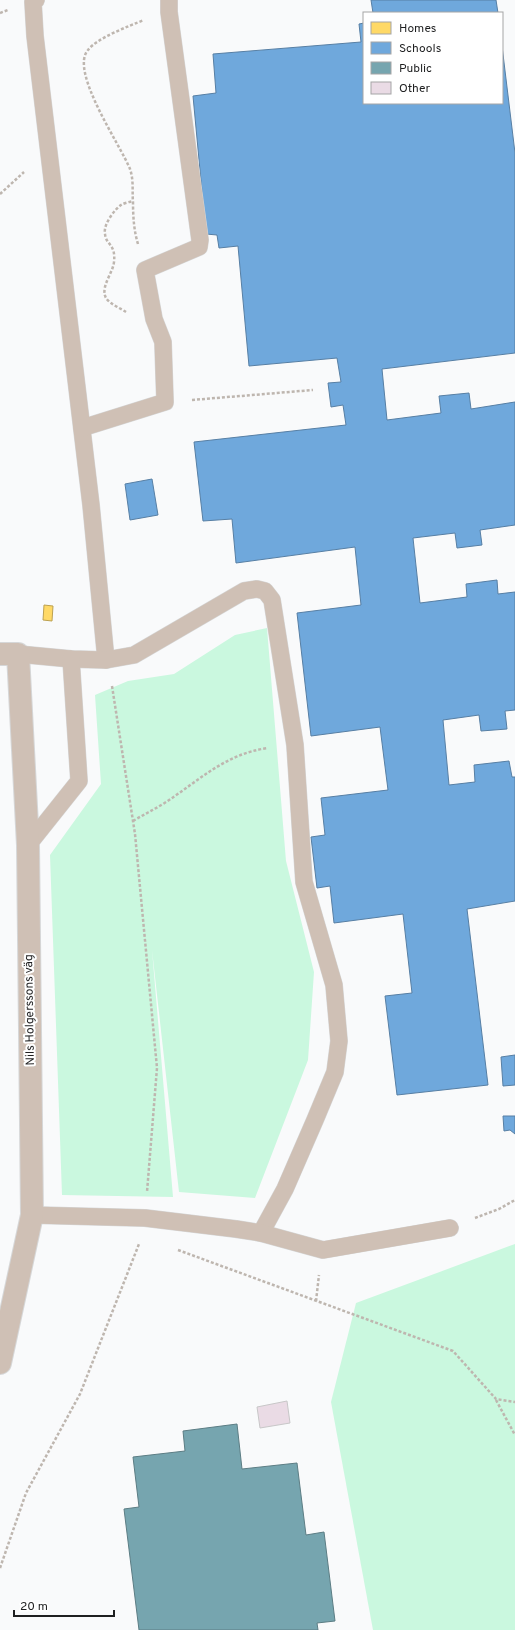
<svg xmlns="http://www.w3.org/2000/svg" width="515" height="1630" viewBox="0 0 515 1630" font-family="Overpass,sans-serif">
	<style>
		.green { fill: #caf8df }
		.homes { fill: #ffd966; stroke: #bca151 }
		.schools { fill: #6fa8dc; stroke: #577fa4 }
		.public { fill: #76a5af; stroke: #5c7d84 }
		.building { fill: #eadbe5; stroke: #c8c7c8 }
		.lines { fill: none; stroke-linecap: round; stroke-linejoin: round }
		.lane-casing { stroke: #d6d7d8; stroke-width: 18 }
		.street-casing { stroke: #d6d7d8; stroke-width: 24 }
		.path { stroke: #beb6af; stroke-width: 2.5; stroke-dasharray: 3 2; stroke-linecap: butt }
		.lane { stroke: #cfc0b5; stroke-width: 17 }
		.street { stroke: #cfc0b5; stroke-width: 22 }
		.labels { text-anchor: middle; dominant-baseline: central; stroke-width: 4; stroke-linejoin: round; paint-order: stroke }
		.street-label { font-size: 12px; fill: #1e1f20; stroke: #fff }
	</style>
	<rect width="100%" height="100%" fill="#f9fafb"/>
	<!-- green -->
	<g class="green">
		<polygon points="267,628 286,861 314,972 308,1060 255,1198 179,1192 152,950 173,1197 62,1195 50,855 101,784 95,695 128,681 174,674 235,635"/>
		<polygon points="515,1244 515,1630 373,1630 331,1402 356,1303"/>
	</g>
	<!-- homes -->
	<polygon class="homes" points="44,605 53,606 52,621 43,620"/>
	<!-- schools -->
	<g class="schools">
		<polygon points="371,0 496,0 498,13 373,13"/>
		<polygon points="364,23 364,103 502,103 502,46 515,153 515,353 382,369 387,420 441,413 439,396 469,393 471,409 515,402 515,525 480,530 482,545 457,548 455,533 413,538 420,603 467,597 466,584 497,580 498,594 515,592 515,710 505,711 507,729 481,731 479,715 443,720 449,785 475,782 474,765 509,761 512,777 515,777 515,901 467,909 488,1085 397,1095 385,996 412,993 403,914 334,923 330,886 317,888 311,837 325,835 321,798 388,790 380,727 311,736 297,613 361,605 355,547 236,563 232,519 203,521 194,442 346,425 343,405 331,407 328,383 341,382 337,358 249,366 238,246 219,248 217,235 206,234 193,96 216,93 213,54 361,42 359,24"/>
		<polygon points="152,479 158,515 130,520 125,484"/>
		<polygon points="515,1055 515,1085 503,1086 501,1057"/>
		<polygon points="503,1116 515,1116 515,1134 510,1130 504,1131"/>
	</g>
	<!-- public -->
	<polygon class="public" points="237,1424 242,1469 297,1463 306,1535 324,1532 335,1621 317,1623 318,1630 139,1630 124,1509 139,1507 133,1457 185,1451 183,1431"/>
	<!-- building -->
	<polygon class="building" points="287,1401 290,1423 260,1428 257,1407"/>
	<g class="lines">
		<defs>
			<g id="lane">
				<polyline points="36,0 33,2 35,36 91,505 106,660"/>
				<polyline points="82,428 165,402 163,342 154,319 145,270 199,247 200,240 169,12 169,0"/>
				<polyline points="18,654 71,659 106,660 134,655 244,591 257,589 265,591 272,600 295,745 304,882 334,985 339,1041 335,1072 315,1120 285,1189 261,1233"/>
				<polyline points="28,845 79,781 71,659"/>
				<polyline points="32,1215 145,1218 236,1229 261,1233 323,1250 450,1228"/>
			</g>
			<polyline id="street" points="0,654 18,654 28,845 32,1215 0,1363"/>
		</defs>
		<!-- lane casing -->
		<use href="#lane" class="lane-casing"/>
		<!-- street casing -->
		<use href="#street" class="street-casing"/>
		<!-- path -->
		<g class="path">
			<polyline points="0,13 8,10"/>
			<polyline points="0,194 24,172"/>
			<path d="M138 244C134 231 133 217 133 202 132 191 134 181 130 169 121 146 69 71 88 50 97 38 129 26 144 20"/>
			<path d="M126 312C120 308 110 304 106 298 100 287 113 273 114 262 116 244 106 245 105 234 103 225 114 210 121 205 124 203 129 202 133 201"/>
			<polyline points="192,400 313,390"/>
			<polyline points="112,686 135,834 157,1068 147,1192"/>
			<path d="M133 821C143 815 153 810 163 804 199 781 224 754 268 748"/>
			<polyline points="475,1218 499,1209 515,1200"/>
			<polyline points="178,1250 453,1351 496,1399 515,1402"/>
			<polyline points="316,1301 319,1275"/>
			<polyline points="496,1400 515,1435"/>
			<polyline points="0,1568 26,1493 80,1394 139,1244"/>
		</g>
		<!-- lane -->
		<use href="#lane" class="lane"/>
		<!-- street -->
		<use href="#street" class="street"/>
	</g>
	<g class="labels">
		<!-- street labels -->
		<g class="street-label">
			<text transform="translate(30 1010) rotate(-91)">Nils Holgerssons väg</text>
		</g>
	</g>
	<!-- legend -->
	<rect x="363" y="12" width="140" height="92" fill="#ffffff" stroke="#a5a5a6"/>
	<rect x="371" y="22" width="20" height="12" fill="#ffd966" stroke="#a5a5a6"/>
	<text x="399" y="32" font-size="12" fill="#1e1f20">Homes</text>
	<rect x="371" y="42" width="20" height="12" fill="#6fa8dc" stroke="#a5a5a6"/>
	<text x="399" y="52" font-size="12" fill="#1e1f20">Schools</text>
	<rect x="371" y="62" width="20" height="12" fill="#76a5af" stroke="#a5a5a6"/>
	<text x="399" y="72" font-size="12" fill="#1e1f20">Public</text>
	<rect x="371" y="82" width="20" height="12" fill="#eadbe5" stroke="#a5a5a6"/>
	<text x="399" y="92" font-size="12" fill="#1e1f20">Other</text>
	<!-- scale -->
	<path d="M14 1610v6h100v-6" fill="none" stroke="#1e1f20" stroke-width="2"/>
	<text x="20" y="1610" font-size="12" fill="#1e1f20" stroke="#ffffff" stroke-width="3" paint-order="stroke">20 m</text>
</svg>
